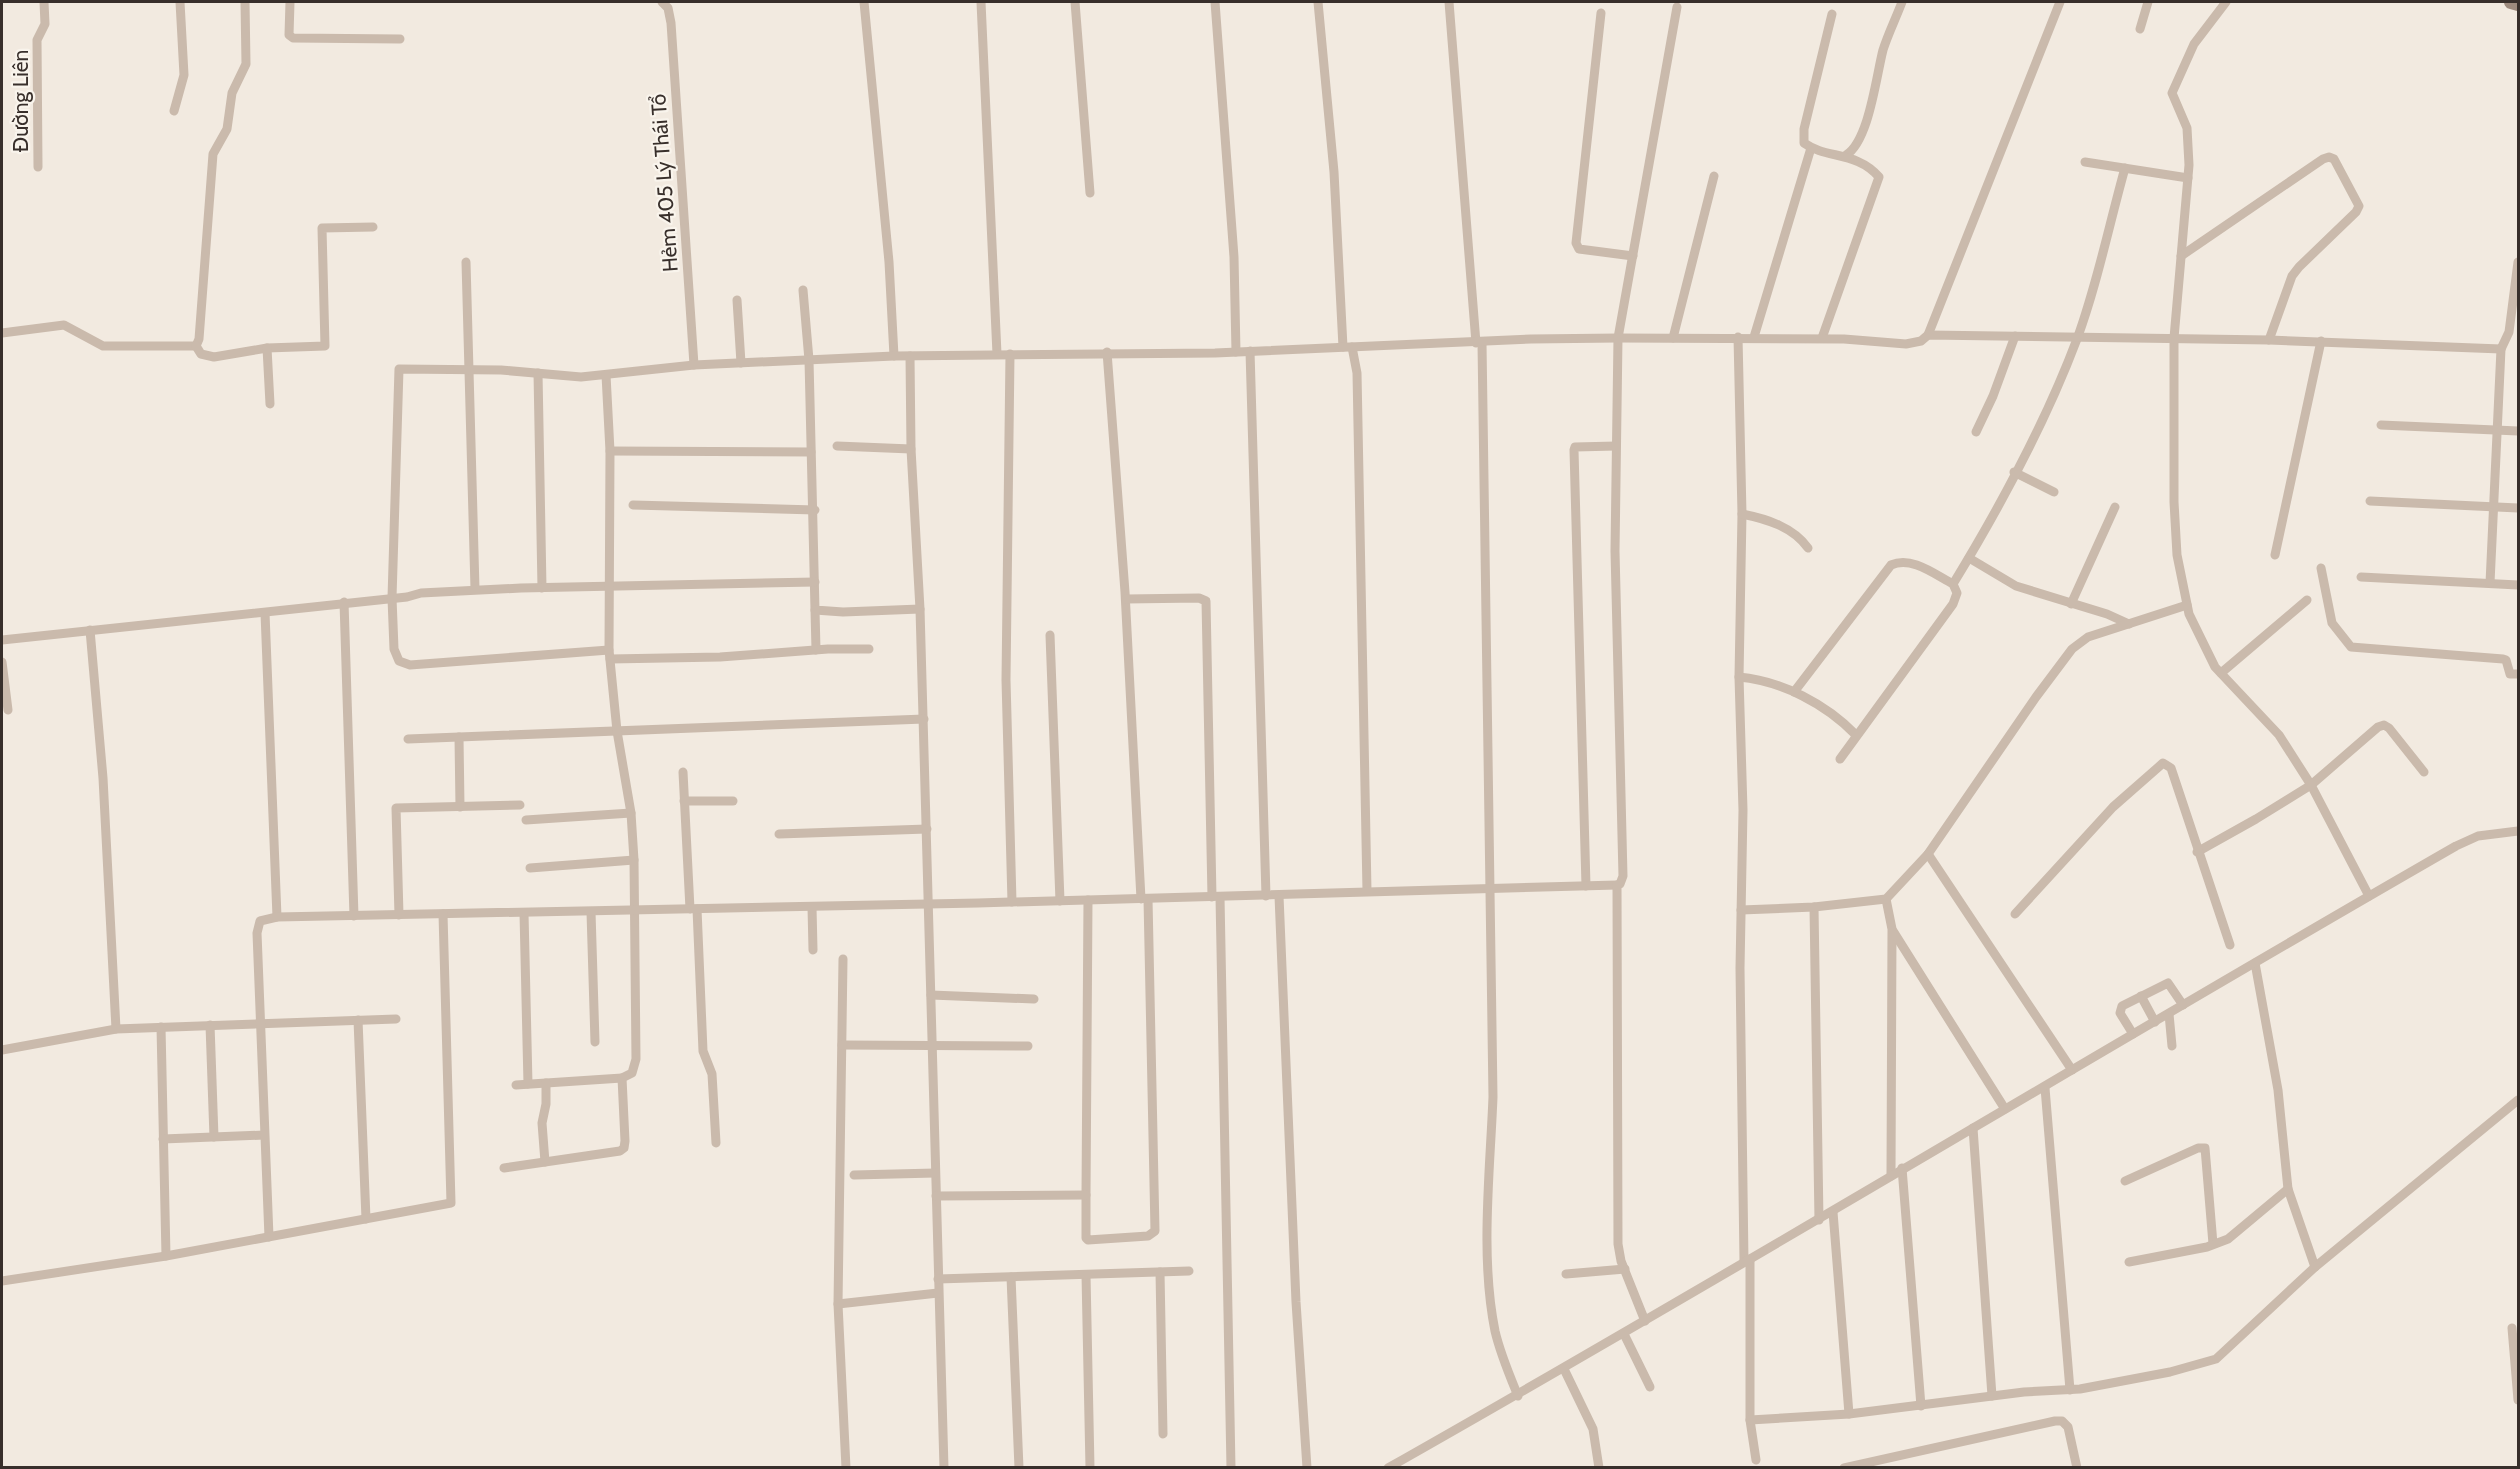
<svg xmlns="http://www.w3.org/2000/svg" width="2520" height="1469" viewBox="0 0 2520 1469" font-family="Cabin,sans-serif">
	<style>
		.lines { fill: none; stroke-linecap: round; stroke-linejoin: round }
		.minor { stroke: #cabaac; stroke-width: 9 }
		.secondary { stroke: #9d8a7d; stroke-width: 14 }
		.labels { text-anchor: middle; dominant-baseline: central; stroke-width: 4.5; stroke-linejoin: round; paint-order: stroke }
		.street-label { font-size: 21px; fill: #382f2b; stroke: #f9f4ec }
	</style>
	<rect width="100%" height="100%" fill="#f2eae0"/>
	<g class="lines">
		<!-- minor -->
		<g class="minor">
			<polyline points="290,2 289,35 293,38 400,39"/>
			<polyline points="662,2 668,8 671,23 694,365"/>
			<polyline points="864,2 889,262 894,356"/>
			<polyline points="981,2 997,354"/>
			<polyline points="1075,2 1090,193"/>
			<polyline points="1215,2 1234,257 1236,352"/>
			<polyline points="1318,2 1334,172 1343,347"/>
			<polyline points="1449,2 1476,343"/>
			<polyline points="2226,2 2194,44 2172,93 2187,128 2189,165 2174,338 2174,502 2177,555 2189,614 2215,667 2279,735 2311,785 2369,896"/>
			<polyline points="1601,13 1576,243 1579,249 1633,256"/>
			<polyline points="2140,29 2148,2"/>
			<polyline points="174,111 184,75 180,2"/>
			<path d="M1846 155C1869 141 1876 77 1883 50 1888 34 1896 18 1902 2"/>
			<polyline points="2085,162 2188,178"/>
			<polyline points="38,167 37,40 45,24 44,2"/>
			<polyline points="2181,256 2323,159 2329,157 2334,159 2359,206 2356,212 2299,267 2292,276 2269,340"/>
			<polyline points="466,262 475,589"/>
			<polyline points="803,290 809,360 815,610 843,612 920,609"/>
			<polyline points="737,300 741,363"/>
			<polyline points="2,333 64,325 103,346 196,346"/>
			<polyline points="1928,335 2060,2"/>
			<polyline points="1738,337 1742,514 1739,677 1743,810 1740,968 1744,1262"/>
			<polyline points="1754,337 1811,148"/>
			<polyline points="1673,338 1714,176"/>
			<path d="M1822 338 1879 177C1857 151 1826 159 1804 143V129L1832 14"/>
			<path d="M1482 343 1493 1097C1490 1172 1480 1257 1495 1331 1500 1353 1509 1374 1518 1396"/>
			<polyline points="196,346 199,339 213,154 227,129 232,93 246,64 245,2"/>
			<polyline points="196,346 201,354 214,357 267,348 325,346 322,228 373,227"/>
			<polyline points="1352,347 1357,373 1367,891"/>
			<polyline points="267,348 270,404"/>
			<polyline points="1250,351 1266,896"/>
			<polyline points="1107,352 1125,592 1141,899"/>
			<polyline points="1010,354 1006,680 1012,902"/>
			<polyline points="910,356 911,449 920,609 944,1468"/>
			<polyline points="538,373 542,588"/>
			<polyline points="2381,425 2518,431"/>
			<polyline points="1976,432 1993,396 2015,336"/>
			<polyline points="837,446 911,449"/>
			<polyline points="610,451 811,452"/>
			<polyline points="2014,472 2054,492"/>
			<polyline points="2370,501 2518,508"/>
			<polyline points="633,505 815,510"/>
			<path d="M1742 514C1767 519 1793 527 1808 548"/>
			<polyline points="2275,555 2321,341"/>
			<polyline points="1969,558 2016,586 2107,614 2129,624"/>
			<polyline points="2321,568 2332,623 2351,647 2503,659 2506,660 2510,674 2518,674"/>
			<polyline points="2361,577 2518,585"/>
			<polyline points="2490,583 2501,349"/>
			<path d="M1953 584C2000 507 2045 424 2077 339 2097 285 2109 225 2125 168"/>
			<polyline points="1126,599 1199,598 1206,601 1212,897"/>
			<polyline points="344,602 354,916"/>
			<polyline points="2071,604 2115,507"/>
			<polyline points="815,610 816,650"/>
			<polyline points="265,613 277,917"/>
			<polyline points="90,630 103,778 116,1029"/>
			<polyline points="1050,635 1060,901"/>
			<polyline points="2,640 407,597 421,593 521,588 815,582"/>
			<polyline points="609,650 410,665 399,661 394,649 392,598 399,369 501,370 581,377 694,365 894,356 1215,353 1531,339 1618,338 1844,339 1906,344 1921,341 1928,335 2269,340 2501,349 2509,332 2518,262"/>
			<polyline points="610,659 720,657 828,649 869,649"/>
			<polyline points="2,662 8,710"/>
			<polyline points="2221,673 2307,600"/>
			<path d="M1739 677C1782 681 1826 704 1856 735"/>
			<path d="M1794 692 1891 565C1912 556 1934 574 1953 584L1957 593 1953 604 1840 759"/>
			<polyline points="459,737 460,807"/>
			<polyline points="408,739 924,719"/>
			<polyline points="683,772 690,909"/>
			<polyline points="684,801 733,801"/>
			<polyline points="526,820 631,813"/>
			<polyline points="779,834 927,829"/>
			<polyline points="2197,852 2256,819 2311,785 2378,727 2384,725 2389,728 2424,772"/>
			<polyline points="1928,854 2072,1070"/>
			<polyline points="530,868 634,860"/>
			<polyline points="1586,886 1574,450 1575,447 1616,446"/>
			<polyline points="1279,896 1296,1302 1307,1468"/>
			<polyline points="1220,897 1231,1468"/>
			<polyline points="1886,899 1892,929 1891,1176"/>
			<polyline points="1088,900 1086,1195 1086,1238 1088,1240 1148,1236 1155,1231 1148,899"/>
			<polyline points="812,907 813,950"/>
			<polyline points="1814,907 1819,1220"/>
			<polyline points="697,909 703,1051 712,1074 716,1143"/>
			<polyline points="1741,910 1814,907 1886,899 1928,854 2036,697 2072,649 2088,637 2187,605"/>
			<polyline points="591,912 595,1042"/>
			<polyline points="524,913 528,1084"/>
			<polyline points="2015,914 2113,807 2163,763 2171,768 2230,945"/>
			<polyline points="399,915 396,808 520,805"/>
			<polyline points="1893,931 2005,1109"/>
			<polyline points="843,959 838,1304 846,1468"/>
			<polyline points="2255,963 2278,1090 2288,1189 2315,1267"/>
			<polyline points="931,995 1034,999"/>
			<polyline points="2141,996 2155,1022"/>
			<polyline points="2169,1014 2172,1046"/>
			<polyline points="358,1020 366,1219"/>
			<polyline points="210,1025 214,1137"/>
			<polyline points="161,1027 166,1256"/>
			<polyline points="2133,1034 2120,1013 2122,1006 2168,983 2183,1005"/>
			<polyline points="842,1045 1028,1046"/>
			<polyline points="2,1050 116,1029 396,1019"/>
			<polyline points="516,1085 622,1078"/>
			<polyline points="2045,1088 2070,1390"/>
			<polyline points="1973,1128 1992,1396"/>
			<polyline points="163,1139 264,1135"/>
			<polyline points="545,1162 542,1123 546,1104 546,1083"/>
			<polyline points="504,1168 620,1151 624,1148 625,1141 622,1078 632,1073 636,1059 634,860 631,813 617,731 609,650 610,451 606,375"/>
			<polyline points="1902,1168 1921,1406"/>
			<polyline points="854,1175 935,1173"/>
			<polyline points="2125,1181 2198,1148 2205,1148 2213,1244"/>
			<polyline points="936,1196 1086,1195"/>
			<polyline points="1833,1212 1849,1414"/>
			<polyline points="269,1237 257,933 260,921 277,917 978,903 1617,885"/>
			<polyline points="1750,1259 1750,1420 1756,1460"/>
			<polyline points="2129,1262 2207,1247 2228,1239 2288,1189"/>
			<polyline points="1160,1272 1163,1434"/>
			<polyline points="1566,1274 1625,1269"/>
			<polyline points="1086,1275 1090,1468"/>
			<polyline points="1011,1277 1019,1468"/>
			<polyline points="938,1279 1189,1271"/>
			<polyline points="2,1281 166,1256 451,1203 443,914"/>
			<polyline points="838,1304 938,1293"/>
			<polyline points="1645,1321 1621,1261 1618,1244 1617,885 1620,884 1623,876 1615,551 1618,338 1677,7"/>
			<polyline points="2512,1328 2518,1400"/>
			<polyline points="1624,1334 1650,1387"/>
			<polyline points="1564,1369 1593,1429 1599,1468"/>
			<polyline points="1750,1420 1849,1414 2024,1392 2080,1389 2170,1372 2216,1359 2315,1267 2518,1100"/>
			<path d="M1388 1468C1747 1265 2099 1051 2456 846L2478 836 2518 831"/>
			<polyline points="1844,1468 2055,1421 2062,1421 2068,1427 2077,1468"/>
		</g>
		<!-- secondary -->
		<polyline class="secondary" points="2511,2 2518,4"/>
	</g>
	<g class="labels">
		<!-- street labels -->
		<g class="street-label">
			<text transform="translate(20 101) rotate(-90)">Đường Liên</text>
			<text transform="translate(664 183) rotate(-94)">Hẻm 405 Lý Thái Tổ</text>
		</g>
	</g>
	<!-- border -->
	<rect width="2520" height="1469" fill="none" stroke="#382f2b" stroke-width="6"/>
</svg>
